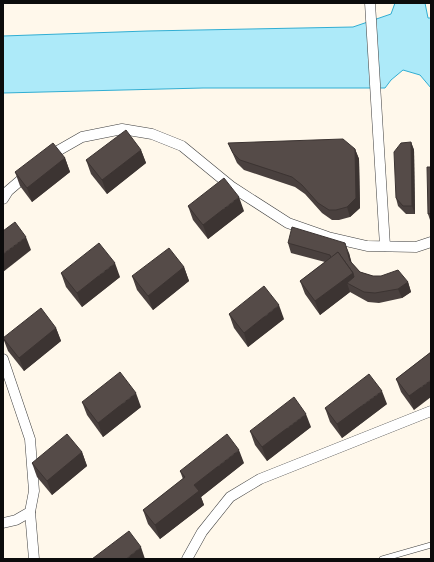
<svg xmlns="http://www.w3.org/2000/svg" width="434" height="562" viewBox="0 0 434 562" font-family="Merriweather,serif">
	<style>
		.water { fill: #adeaf9; stroke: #31aed3 }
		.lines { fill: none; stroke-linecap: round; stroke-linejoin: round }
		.lane-casing { stroke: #3f3f3f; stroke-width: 6 }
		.street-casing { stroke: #3f3f3f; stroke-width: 11 }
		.lane { stroke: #fff; stroke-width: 5 }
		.street { stroke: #fff; stroke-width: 10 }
		.wall { fill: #49403e }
		.shaded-wall { fill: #3c3432 }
		.building { fill: #554b48; stroke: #3c3432 }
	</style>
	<rect width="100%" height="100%" fill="#fff8eb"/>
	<!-- water -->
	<polygon class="water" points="395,3 425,3 428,18 431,18 431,88 420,75 403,70 391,80 385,88 203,88 3,93 3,36 147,31 353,27 391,14"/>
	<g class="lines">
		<defs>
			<polyline id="lane" points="382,559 431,545"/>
			<g id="street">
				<polyline points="370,3 385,246"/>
				<polyline points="47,157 82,137 122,129 152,134 182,146 232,187 288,223 328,237 367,246 416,247 431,242"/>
				<polyline points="3,199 8,191 29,173"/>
				<polyline points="3,359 30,439 34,491 30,512 16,520 3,523"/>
				<polyline points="30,512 34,559"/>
				<polyline points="187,559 202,532 230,497 260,479 431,411"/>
			</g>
		</defs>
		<!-- lane casing -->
		<use href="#lane" class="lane-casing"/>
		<!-- street casing -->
		<use href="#street" class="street-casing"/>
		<!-- lane -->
		<use href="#lane" class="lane"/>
		<!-- street -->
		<use href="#street" class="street"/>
	</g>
	<!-- wall -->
	<g class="wall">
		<polygon points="411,142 414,150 415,214 406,214 398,206 396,198"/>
		<polygon points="228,143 355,149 359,159 360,208 350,217 339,220 332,220 322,213 305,194 295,187 244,170 237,163 232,152"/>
		<polygon points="141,150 146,163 107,194 91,174 86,160"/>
		<polygon points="65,158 70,172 32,202 20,186 15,172"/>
		<polygon points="431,167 431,223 428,214"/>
		<polygon points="188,206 244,211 208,239 193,220"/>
		<polygon points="288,243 349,253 351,262 360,272 373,276 408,282 411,292 402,298 379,303 368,302 350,292 320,315 305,294 300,281 325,262 291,253"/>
		<polygon points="184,267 189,281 153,310 137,290 132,276"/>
		<polygon points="61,273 120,277 82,307 66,287"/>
		<polygon points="229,314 284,319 248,347 234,328"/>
		<polygon points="56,328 61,341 24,371 8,351 3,338"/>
		<polygon points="431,352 414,410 401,392 396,379"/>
		<polygon points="82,402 141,407 103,437 87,415"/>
		<polygon points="387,404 342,438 330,422 325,408"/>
		<polygon points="311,427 267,461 255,445 250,431"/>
		<polygon points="82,452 87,466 52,495 37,477 32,463"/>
		<polygon points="244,463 201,497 204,505 160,539 148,524 143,510 183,479 180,471"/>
	</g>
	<!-- shaded-wall -->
	<g class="shaded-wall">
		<polygon points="411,142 414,150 415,214 412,206"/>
		<polygon points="355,149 359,159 360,208 350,217 347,207"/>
		<polygon points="141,150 146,163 107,194 102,180"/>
		<polygon points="65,158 70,172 32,202 27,188"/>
		<polygon points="239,197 244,211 208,239 203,225"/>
		<polygon points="26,237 31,250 3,272 3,254"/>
		<polygon points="345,243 349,253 354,271 350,261"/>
		<polygon points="115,263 120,277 82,307 77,293"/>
		<polygon points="184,267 189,281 153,310 148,296"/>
		<polygon points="353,273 358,287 347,283 350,292 320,315 315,301"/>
		<polygon points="408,282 411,292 402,298 398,289"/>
		<polygon points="279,305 284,319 248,347 244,333"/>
		<polygon points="56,328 61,341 24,371 19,358"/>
		<polygon points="431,380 431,397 414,410 409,396"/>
		<polygon points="382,391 387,404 342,438 337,424"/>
		<polygon points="136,393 141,407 103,437 98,423"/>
		<polygon points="306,414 311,427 267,461 262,447"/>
		<polygon points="239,450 244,463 201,497 204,505 160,539 155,525 194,485"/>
		<polygon points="82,452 87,466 52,495 47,481"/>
		<polygon points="141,547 145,559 126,559"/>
	</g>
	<!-- building -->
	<g class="building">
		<polygon points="126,130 141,150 102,180 86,160"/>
		<polygon points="343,139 355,149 356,198 347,207 336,210 329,210 318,203 302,185 292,177 240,160 233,153 228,143"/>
		<polygon points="411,142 412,206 403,206 396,198 394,152 401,143"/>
		<polygon points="53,143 65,158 27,188 15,172"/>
		<polygon points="427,167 431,167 431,213 428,214"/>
		<polygon points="224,178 239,197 203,225 188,206"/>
		<polygon points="15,222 26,237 3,254 3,231"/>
		<polygon points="292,227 345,243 350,261 360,272 373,276 381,276 398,270 408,282 398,289 375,293 364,292 347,283 354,277 353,273 338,252 331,258 330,255 288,243"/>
		<polygon points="99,243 115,263 77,293 61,273"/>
		<polygon points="169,248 184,267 148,296 132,276"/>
		<polygon points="338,252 353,273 315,301 300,281"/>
		<polygon points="264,286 279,305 244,333 229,314"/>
		<polygon points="41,308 56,328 19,358 3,338"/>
		<polygon points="431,352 431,380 409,396 396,379"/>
		<polygon points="120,372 136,393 98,423 82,402"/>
		<polygon points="369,374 382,391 337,424 325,408"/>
		<polygon points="294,397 306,414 262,447 250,431"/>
		<polygon points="67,434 82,452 47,481 32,463"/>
		<polygon points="227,434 239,450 194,485 199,491 155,525 143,510 185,477 180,471"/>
		<polygon points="129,531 141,547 126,559 92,559"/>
	</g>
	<!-- border -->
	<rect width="434" height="562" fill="none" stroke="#0c0c0c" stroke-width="8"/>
</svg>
